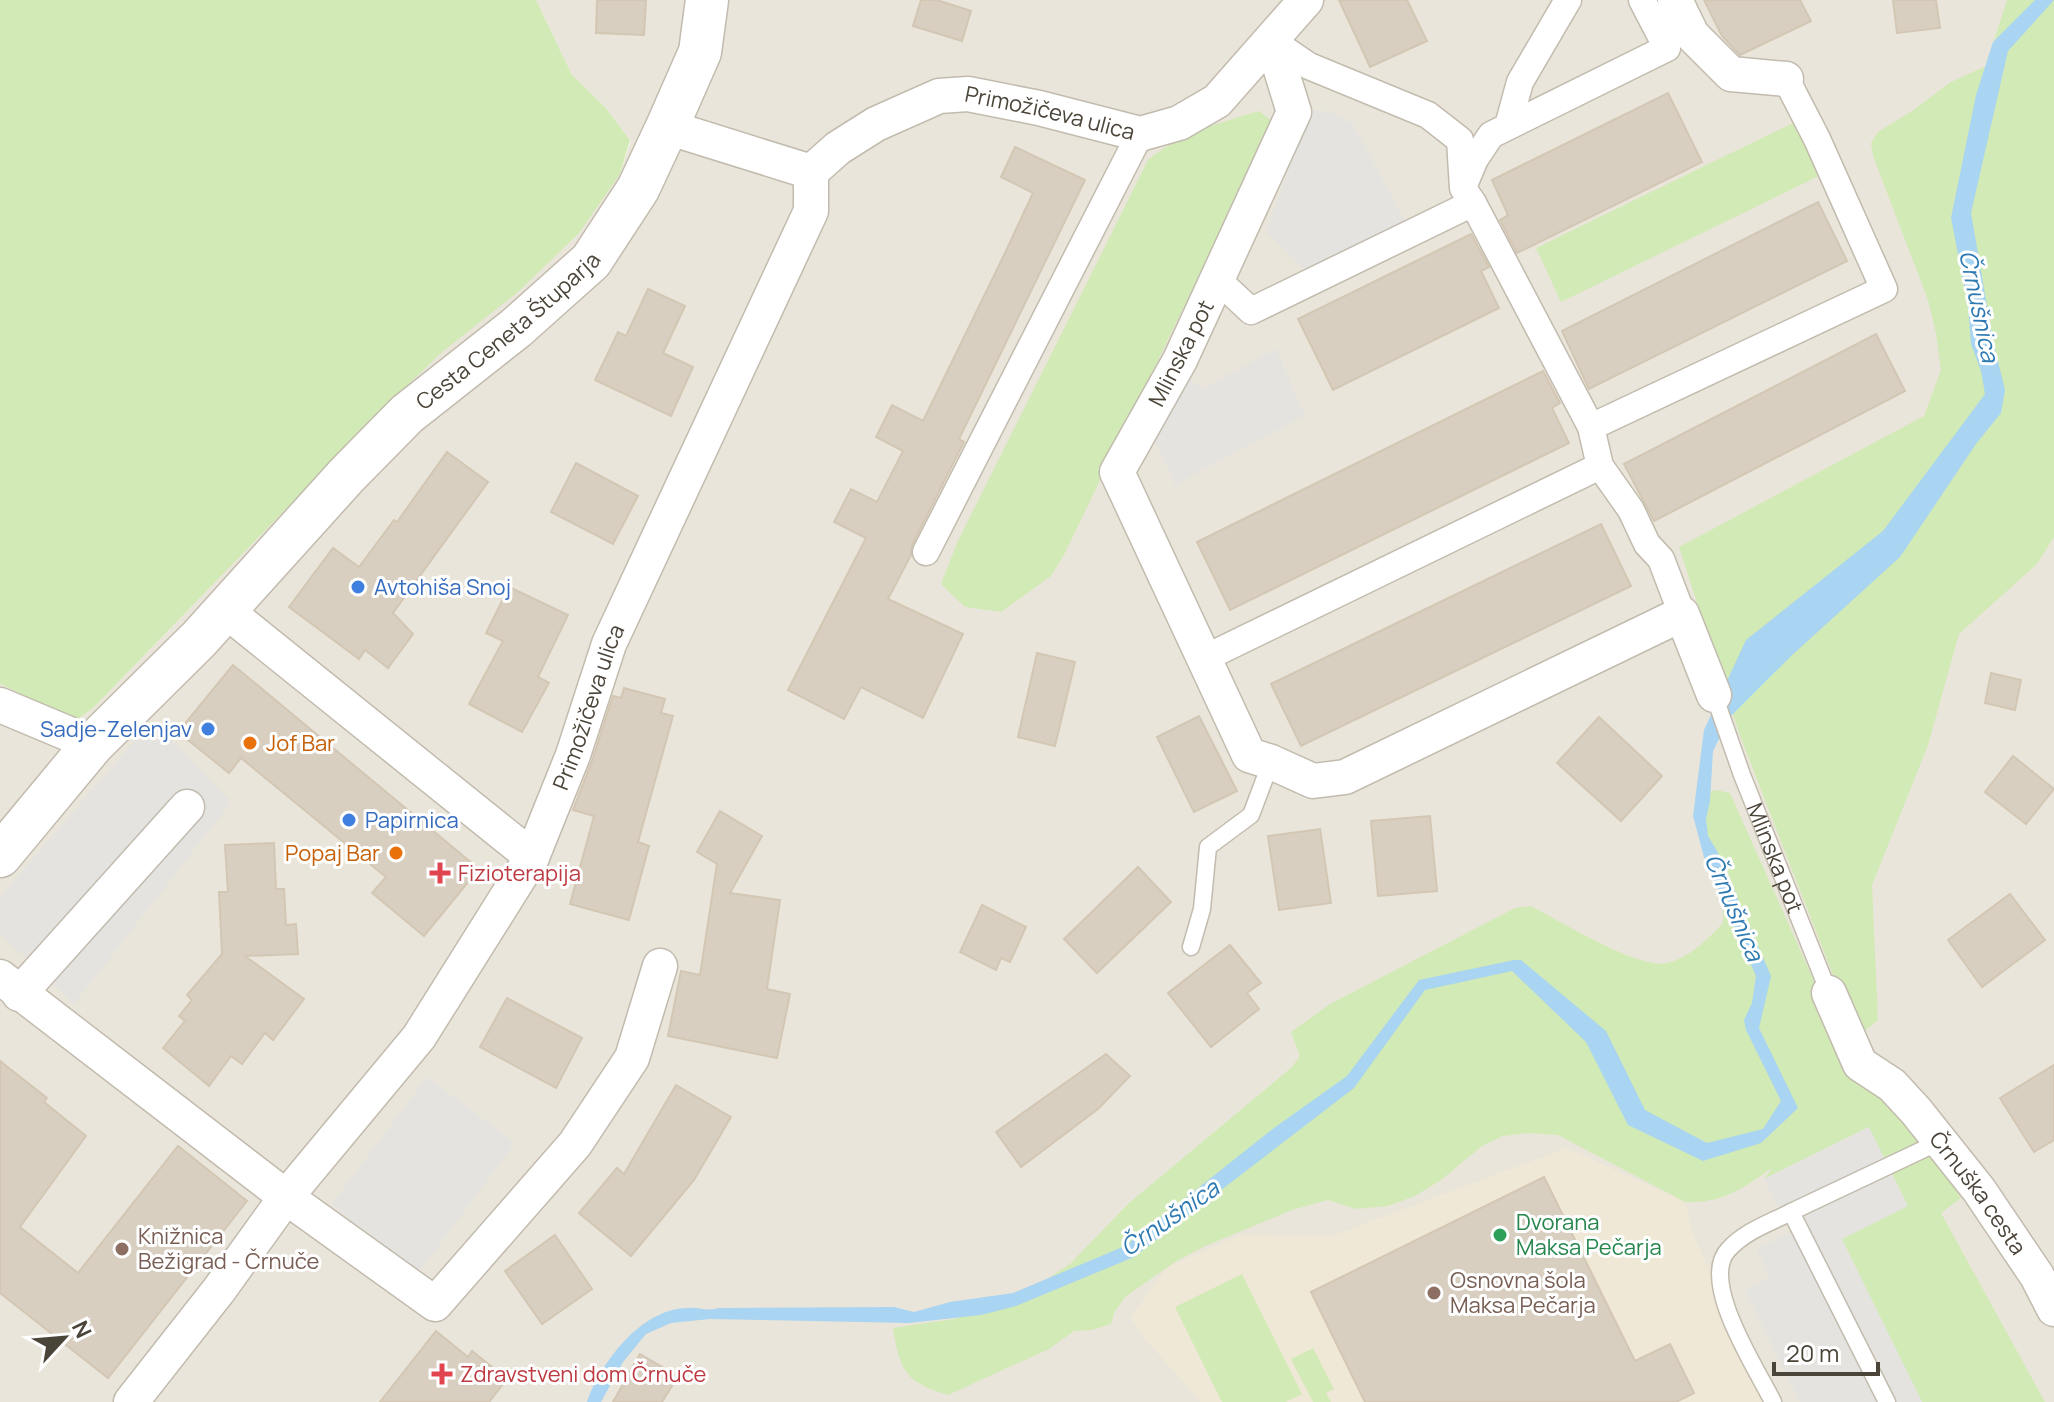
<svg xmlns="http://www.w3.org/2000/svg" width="2054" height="1402" viewBox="0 0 2054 1402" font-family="Manrope,sans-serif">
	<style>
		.residential { fill: #eae5da }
		.education { fill: #efe8d6 }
		.green { fill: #d2eab5 }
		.parking { fill: #e5e3e0 }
		.water { fill: #a9d4f2 }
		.building { fill: #d8cfc1; stroke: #d3c7b4; stroke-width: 2 }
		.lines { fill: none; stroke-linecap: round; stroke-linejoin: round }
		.service-casing { stroke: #c2bbae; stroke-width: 19 }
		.pedestrian-casing { stroke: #c2bbae; stroke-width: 29 }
		.minor-casing { stroke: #c2bbae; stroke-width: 37 }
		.tertiary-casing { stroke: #c2bbae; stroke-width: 45 }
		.service { stroke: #fff; stroke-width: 16 }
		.pedestrian { stroke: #fff; stroke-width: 26 }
		.minor { stroke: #fff; stroke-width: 34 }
		.tertiary { stroke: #fff; stroke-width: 42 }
		.shop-dot { fill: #3f7fe0; stroke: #fff; stroke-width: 3 }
		.food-dot { fill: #e8710a; stroke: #fff; stroke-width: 3 }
		.health-dot { fill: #e0444e; stroke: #fff; stroke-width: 3 }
		.leisure-dot { fill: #2e9e5b; stroke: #fff; stroke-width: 3 }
		.education-dot { fill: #8d6e63; stroke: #fff; stroke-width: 3 }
		.labels { text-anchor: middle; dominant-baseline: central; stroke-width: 6; stroke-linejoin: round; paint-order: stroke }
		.street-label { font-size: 22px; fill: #4b4439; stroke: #fff }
		.shop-label { font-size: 22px; fill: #366cbe; stroke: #fff; text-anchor: start }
		.food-label { font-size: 22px; fill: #c56008; stroke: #fff; text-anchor: start }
		.health-label { font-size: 22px; fill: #be3a42; stroke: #fff; text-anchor: start }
		.leisure-label { font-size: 22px; fill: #27864d; stroke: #fff; text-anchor: start }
		.education-label { font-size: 22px; fill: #785e54; stroke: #fff; text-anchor: start }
		.water-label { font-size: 24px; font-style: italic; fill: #2e7ab2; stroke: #fff }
	</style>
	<rect width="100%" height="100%" fill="#f6f3ec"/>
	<!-- residential -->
	<polygon class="residential" points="536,0 2054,0 2054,1402 0,1402 0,684 78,720 93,708 383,409 620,174 631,141 605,107 572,75"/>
	<!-- education -->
	<polygon class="education" points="1567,1148 1685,1202 1692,1232 1769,1402 1201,1402 1147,1341 1131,1318 1167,1267 1241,1235 1332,1236"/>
	<!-- green -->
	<g class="green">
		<polygon points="0,0 536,0 572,75 605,107 630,140 620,174 579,233 518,292 442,352 383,409 93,708 77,720 0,684"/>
		<polygon points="2007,0 2054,0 2054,537 2037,564 1959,634 1928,745 1872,885 1878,1020 1857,1037 1739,733 1679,547 1924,416 1941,370 1936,333 1928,300 1873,156 1871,143 1878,132 1912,111 1951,82 1986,66"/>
		<path d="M1259 111 1273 122 1064 555 1051 576 1001 612 965 607 941 584 957 543 1148 160C1179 134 1221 122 1259 111Z"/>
		<polygon points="1797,121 1823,174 1561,302 1536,248"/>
		<path d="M1716 790 1730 793 1851 1064 1908 1120 1961 1198 1941 1213 2045 1402H1922L1841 1239 1869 1127 1764 1179 1773 1167C1744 1188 1722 1204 1685 1202L1558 1135 1528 1133 1503 1136 1482 1146 1441 1180 1415 1196 1388 1206 1356 1209 1328 1200 1292 1210 1203 1247 1175 1262 1125 1297 1114 1313 1111 1324 1092 1330 1074 1331 1049 1349 948 1395C905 1382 900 1371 893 1328L954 1319 1015 1301 1071 1263 1129 1203 1292 1067 1300 1056 1291 1032 1330 1004 1515 908 1531 906C1560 921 1639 970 1668 963 1690 957 1708 939 1723 923 1724 902 1720 881 1716 861 1711 839 1695 817 1701 795Z"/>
		<polygon points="1242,1274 1302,1394 1286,1402 1222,1402 1175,1307"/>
		<polygon points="1313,1348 1334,1389 1326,1393 1331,1402 1313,1402 1291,1359"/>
	</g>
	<!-- parking -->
	<g class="parking">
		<polygon points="1310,109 1330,112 1353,124 1407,225 1311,275 1266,231"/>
		<polygon points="1276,349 1305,415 1175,485 1154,439 1187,376 1202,389"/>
		<polygon points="152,721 231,802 74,1004 0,933 0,897"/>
		<polygon points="427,1077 515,1143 419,1272 331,1205"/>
		<polygon points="1869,1127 1908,1206 1842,1239 1922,1402 1800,1402 1745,1290 1770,1277 1757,1249 1791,1232 1764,1179"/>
	</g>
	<!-- water -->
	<path class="water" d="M2035 0H2054L2008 51 1971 213 1993 341 2005 390 2001 413 1976 444 1900 557 1790 657 1730 717 1713 751 1710 801 1706 819 1708 836 1717 851 1771 976 1759 1028 1798 1108 1761 1143 1703 1161 1628 1125 1586 1042 1512 971 1425 990 1354 1088 1134 1257 1016 1306 981 1315 909 1323 710 1319 671 1323 646 1334 623 1362 601 1402H587C601 1362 641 1309 687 1308 699 1307 707 1312 718 1308L894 1307 914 1312 950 1302 1013 1293 1125 1246 1274 1128 1347 1076 1419 980 1514 960H1521L1606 1031 1645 1110 1707 1143 1763 1129 1781 1101 1746 1030 1744 1020 1752 1003 1756 976 1704 857 1693 816 1704 730 1746 640 1883 531 1985 394 1981 371 1971 344 1968 306 1951 218 1976 95 1993 42Z"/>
	<!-- building -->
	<g class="building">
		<polygon points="597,0 646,0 644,35 596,33"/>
		<polygon points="921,0 937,0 971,11 962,41 913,26"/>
		<polygon points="1339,0 1407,0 1427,41 1370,67"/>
		<polygon points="1704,0 1800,0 1811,21 1740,55 1722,36"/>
		<polygon points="1893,0 1936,0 1940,28 1897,33"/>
		<polygon points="1668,93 1702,162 1517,253 1500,220 1508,215 1492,180"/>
		<polygon points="1015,147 1085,180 959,439 964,442 912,545 911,555 888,599 963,634 923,718 861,687 844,719 788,690 866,538 834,522 851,489 877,502 903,451 876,437 892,405 923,421 1005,253 1033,193 1001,177"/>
		<polygon points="1818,202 1847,261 1589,389 1562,331"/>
		<polygon points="1471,234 1489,267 1481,271 1499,308 1333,390 1298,319"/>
		<polygon points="648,289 685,306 663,353 693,367 671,416 595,380 618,332 626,336"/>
		<polygon points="1876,334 1905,391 1654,521 1624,464"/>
		<polygon points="1543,371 1560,403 1552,408 1569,443 1230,610 1197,542"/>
		<polygon points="447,452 488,482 393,613 413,634 388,668 365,650 359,659 289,607 333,548 359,567 394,520 397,522"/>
		<polygon points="576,463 638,496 613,544 551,512"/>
		<polygon points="1601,524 1631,586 1301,746 1271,684"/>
		<polygon points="509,587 568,615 538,677 549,683 522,732 469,704 503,641 486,633"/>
		<polygon points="1037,653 1075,662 1055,746 1018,737"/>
		<polygon points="233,665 479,869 424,936 372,893 386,877 241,758 229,773 178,732"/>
		<polygon points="1991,673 2021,680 2015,710 1985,703"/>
		<polygon points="624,688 665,699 661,713 673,716 638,842 649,846 629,920 570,904 594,816 573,810 592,761 613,696 621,698"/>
		<polygon points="1199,716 1237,791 1194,812 1157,737"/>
		<polygon points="1599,717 1662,776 1621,821 1557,763"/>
		<polygon points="2013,756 2054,789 2026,824 1985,792"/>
		<polygon points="720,811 762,836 730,893 780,900 767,989 790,994 777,1058 668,1036 681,971 700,975 717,864 697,852"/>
		<polygon points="1430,816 1437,891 1378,896 1371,821"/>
		<polygon points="1320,829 1331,903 1279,910 1268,836"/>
		<polygon points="274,843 276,889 284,889 286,925 296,924 298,954 245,956 304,999 273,1040 265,1033 242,1064 231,1056 209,1086 163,1048 185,1021 179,1016 192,1000 187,995 222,954 219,892 228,892 225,845"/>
		<polygon points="1138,867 1171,902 1097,973 1064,939"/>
		<polygon points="2010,894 2045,940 1982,987 1948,940"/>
		<polygon points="982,905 1026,927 1010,962 1001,958 996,970 960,952"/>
		<polygon points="1230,945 1261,983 1247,993 1259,1009 1211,1047 1168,993"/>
		<polygon points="507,998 582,1038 556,1088 480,1047"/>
		<polygon points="1106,1054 1130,1076 1098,1109 1021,1167 996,1132"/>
		<polygon points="0,1061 47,1098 44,1102 86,1136 20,1227 78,1273 178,1146 247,1201 108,1378 0,1293"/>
		<polygon points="2054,1065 2054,1140 2034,1152 2000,1098"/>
		<polygon points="676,1085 731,1117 694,1180 631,1256 579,1213 617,1168 624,1174"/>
		<polygon points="1544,1177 1635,1361 1670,1344 1694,1393 1676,1402 1365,1402 1311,1292"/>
		<polygon points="555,1235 592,1289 542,1324 505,1271"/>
		<polygon points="436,1331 468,1357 472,1351 507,1379 489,1402 380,1402"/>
		<polygon points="640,1354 678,1376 662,1402 613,1402"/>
	</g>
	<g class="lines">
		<defs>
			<g id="service">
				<path id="s1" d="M1714 695 1742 775 1829 993"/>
				<polyline points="1191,947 1202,909 1208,847 1251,815 1271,762"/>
				<path d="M1773 1402C1757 1369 1699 1282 1728 1250 1745 1231 1770 1223 1791 1212"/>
				<polyline points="1887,1402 1791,1212 1941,1141"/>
			</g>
			<g id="pedestrian">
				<polyline points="1508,126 1520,82 1568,0"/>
				<polyline points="1464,185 1475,159 1491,135 1667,48 1642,0"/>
				<polyline points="1473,203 1591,427 1600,466 1631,510 1647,544 1661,559 1682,614"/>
				<polyline points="1218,280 1251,311 1473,203 1463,188 1460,140 1428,115 1309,66 1272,41"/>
				<polyline points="1591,427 1884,289 1817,139 1786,79"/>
				<polyline points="926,552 1140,134"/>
				<polyline points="1203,659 1600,466"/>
			</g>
			<g id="minor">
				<polyline points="1675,0 1692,35 1731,74 1786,79"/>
				<polyline points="1272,41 1294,112 1180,360 1117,472 1249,755 1271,762 1313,781 1345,777 1682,614 1714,695"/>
				<path id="s2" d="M667 127 811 172 838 148 876 124 939 96 968 94 1039 108 1140 134 1179 123 1217 101 1306 0"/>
				<polyline points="225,610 532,857"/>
				<polyline points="0,705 93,744"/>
				<polyline points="0,977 286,1197 435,1304 575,1144 632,1058 660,966"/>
				<path id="s3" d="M1829 993 1860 1064 1892 1085 1916 1111 1979 1190 2037 1276 2054 1309"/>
				<polyline points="19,994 187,807"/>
				<path id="s4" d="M131 1402 219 1290 286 1197 419 1037 532 857 573 755 609 644 811 211V172"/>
			</g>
			<g id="tertiary">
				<path id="s5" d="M0 856 93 744 199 639 346 476 407 414 516 328 591 261 638 189 667 127 700 52 707 0"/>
			</g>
		</defs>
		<!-- service casing -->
		<use href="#service" class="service-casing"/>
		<!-- pedestrian casing -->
		<use href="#pedestrian" class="pedestrian-casing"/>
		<!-- minor casing -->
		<use href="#minor" class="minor-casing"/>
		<!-- tertiary casing -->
		<use href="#tertiary" class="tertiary-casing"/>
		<!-- service -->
		<use href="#service" class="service"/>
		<!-- pedestrian -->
		<use href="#pedestrian" class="pedestrian"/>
		<!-- minor -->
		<use href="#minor" class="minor"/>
		<!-- tertiary -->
		<use href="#tertiary" class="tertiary"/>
	</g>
	<!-- markers -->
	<g class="shop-dot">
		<circle cx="358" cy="587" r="8"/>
		<circle cx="208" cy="729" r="8"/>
		<circle cx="349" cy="820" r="8"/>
	</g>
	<g class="food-dot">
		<circle cx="250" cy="743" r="8"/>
		<circle cx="396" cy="853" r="8"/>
	</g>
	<g class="health-dot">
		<path d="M436 861h8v8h8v8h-8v8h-8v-8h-8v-8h8z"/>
		<path d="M438 1362h8v8h8v8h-8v8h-8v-8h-8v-8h8z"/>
	</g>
	<circle class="leisure-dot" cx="1500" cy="1235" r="8"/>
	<g class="education-dot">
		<circle cx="122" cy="1249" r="8"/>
		<circle cx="1434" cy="1293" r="8"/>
	</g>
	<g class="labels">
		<!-- street labels -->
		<g class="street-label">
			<text stroke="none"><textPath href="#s2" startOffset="414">Primožičeva ulica</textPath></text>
			<text stroke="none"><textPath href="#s5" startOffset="732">Cesta Ceneta Štuparja</textPath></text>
			<text transform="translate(1181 353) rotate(-63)">Mlinska pot</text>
			<text stroke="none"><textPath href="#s4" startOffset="838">Primožičeva ulica</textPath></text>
			<text stroke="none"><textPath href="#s1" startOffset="174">Mlinska pot</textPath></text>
			<text stroke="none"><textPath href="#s3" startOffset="254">Črnuška cesta</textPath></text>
		</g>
		<!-- shop labels -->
		<g class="shop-label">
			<text x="374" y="587">Avtohiša Snoj</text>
			<text x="192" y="729" text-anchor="end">Sadje-Zelenjav</text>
			<text x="365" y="820">Papirnica</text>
		</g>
		<!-- food labels -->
		<g class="food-label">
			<text x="266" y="743">Jof Bar</text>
			<text x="380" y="853" text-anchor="end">Popaj Bar</text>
		</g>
		<!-- health labels -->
		<g class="health-label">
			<text x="458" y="873">Fizioterapija</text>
			<text x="460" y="1374">Zdravstveni dom Črnuče</text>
		</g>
		<!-- leisure labels -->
		<g class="leisure-label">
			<text x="1516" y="1222">Dvorana<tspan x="1516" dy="25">Maksa Pečarja</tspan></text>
		</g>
		<!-- education labels -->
		<g class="education-label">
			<text x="138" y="1236">Knižnica<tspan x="138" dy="25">Bežigrad - Črnuče</tspan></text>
			<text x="1450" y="1280">Osnovna šola<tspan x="1450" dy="25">Maksa Pečarja</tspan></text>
		</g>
		<!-- water labels -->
		<g class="water-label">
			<text transform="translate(1980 306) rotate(78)">Črnušnica</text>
			<text transform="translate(1735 907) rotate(67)">Črnušnica</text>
			<text transform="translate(1169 1217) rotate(-35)">Črnušnica</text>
		</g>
	</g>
	<!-- north arrow -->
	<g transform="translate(64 1338) rotate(64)" stroke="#ffffff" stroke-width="6" paint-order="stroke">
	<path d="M0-6L14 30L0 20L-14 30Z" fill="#4b4439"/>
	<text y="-12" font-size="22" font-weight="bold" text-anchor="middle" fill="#4b4439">N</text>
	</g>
	<!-- scale -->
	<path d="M1774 1362v12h104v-12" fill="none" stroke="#4b4439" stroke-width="4"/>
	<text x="1786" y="1362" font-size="24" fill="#4b4439" stroke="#ffffff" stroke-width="6" paint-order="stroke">20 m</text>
</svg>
